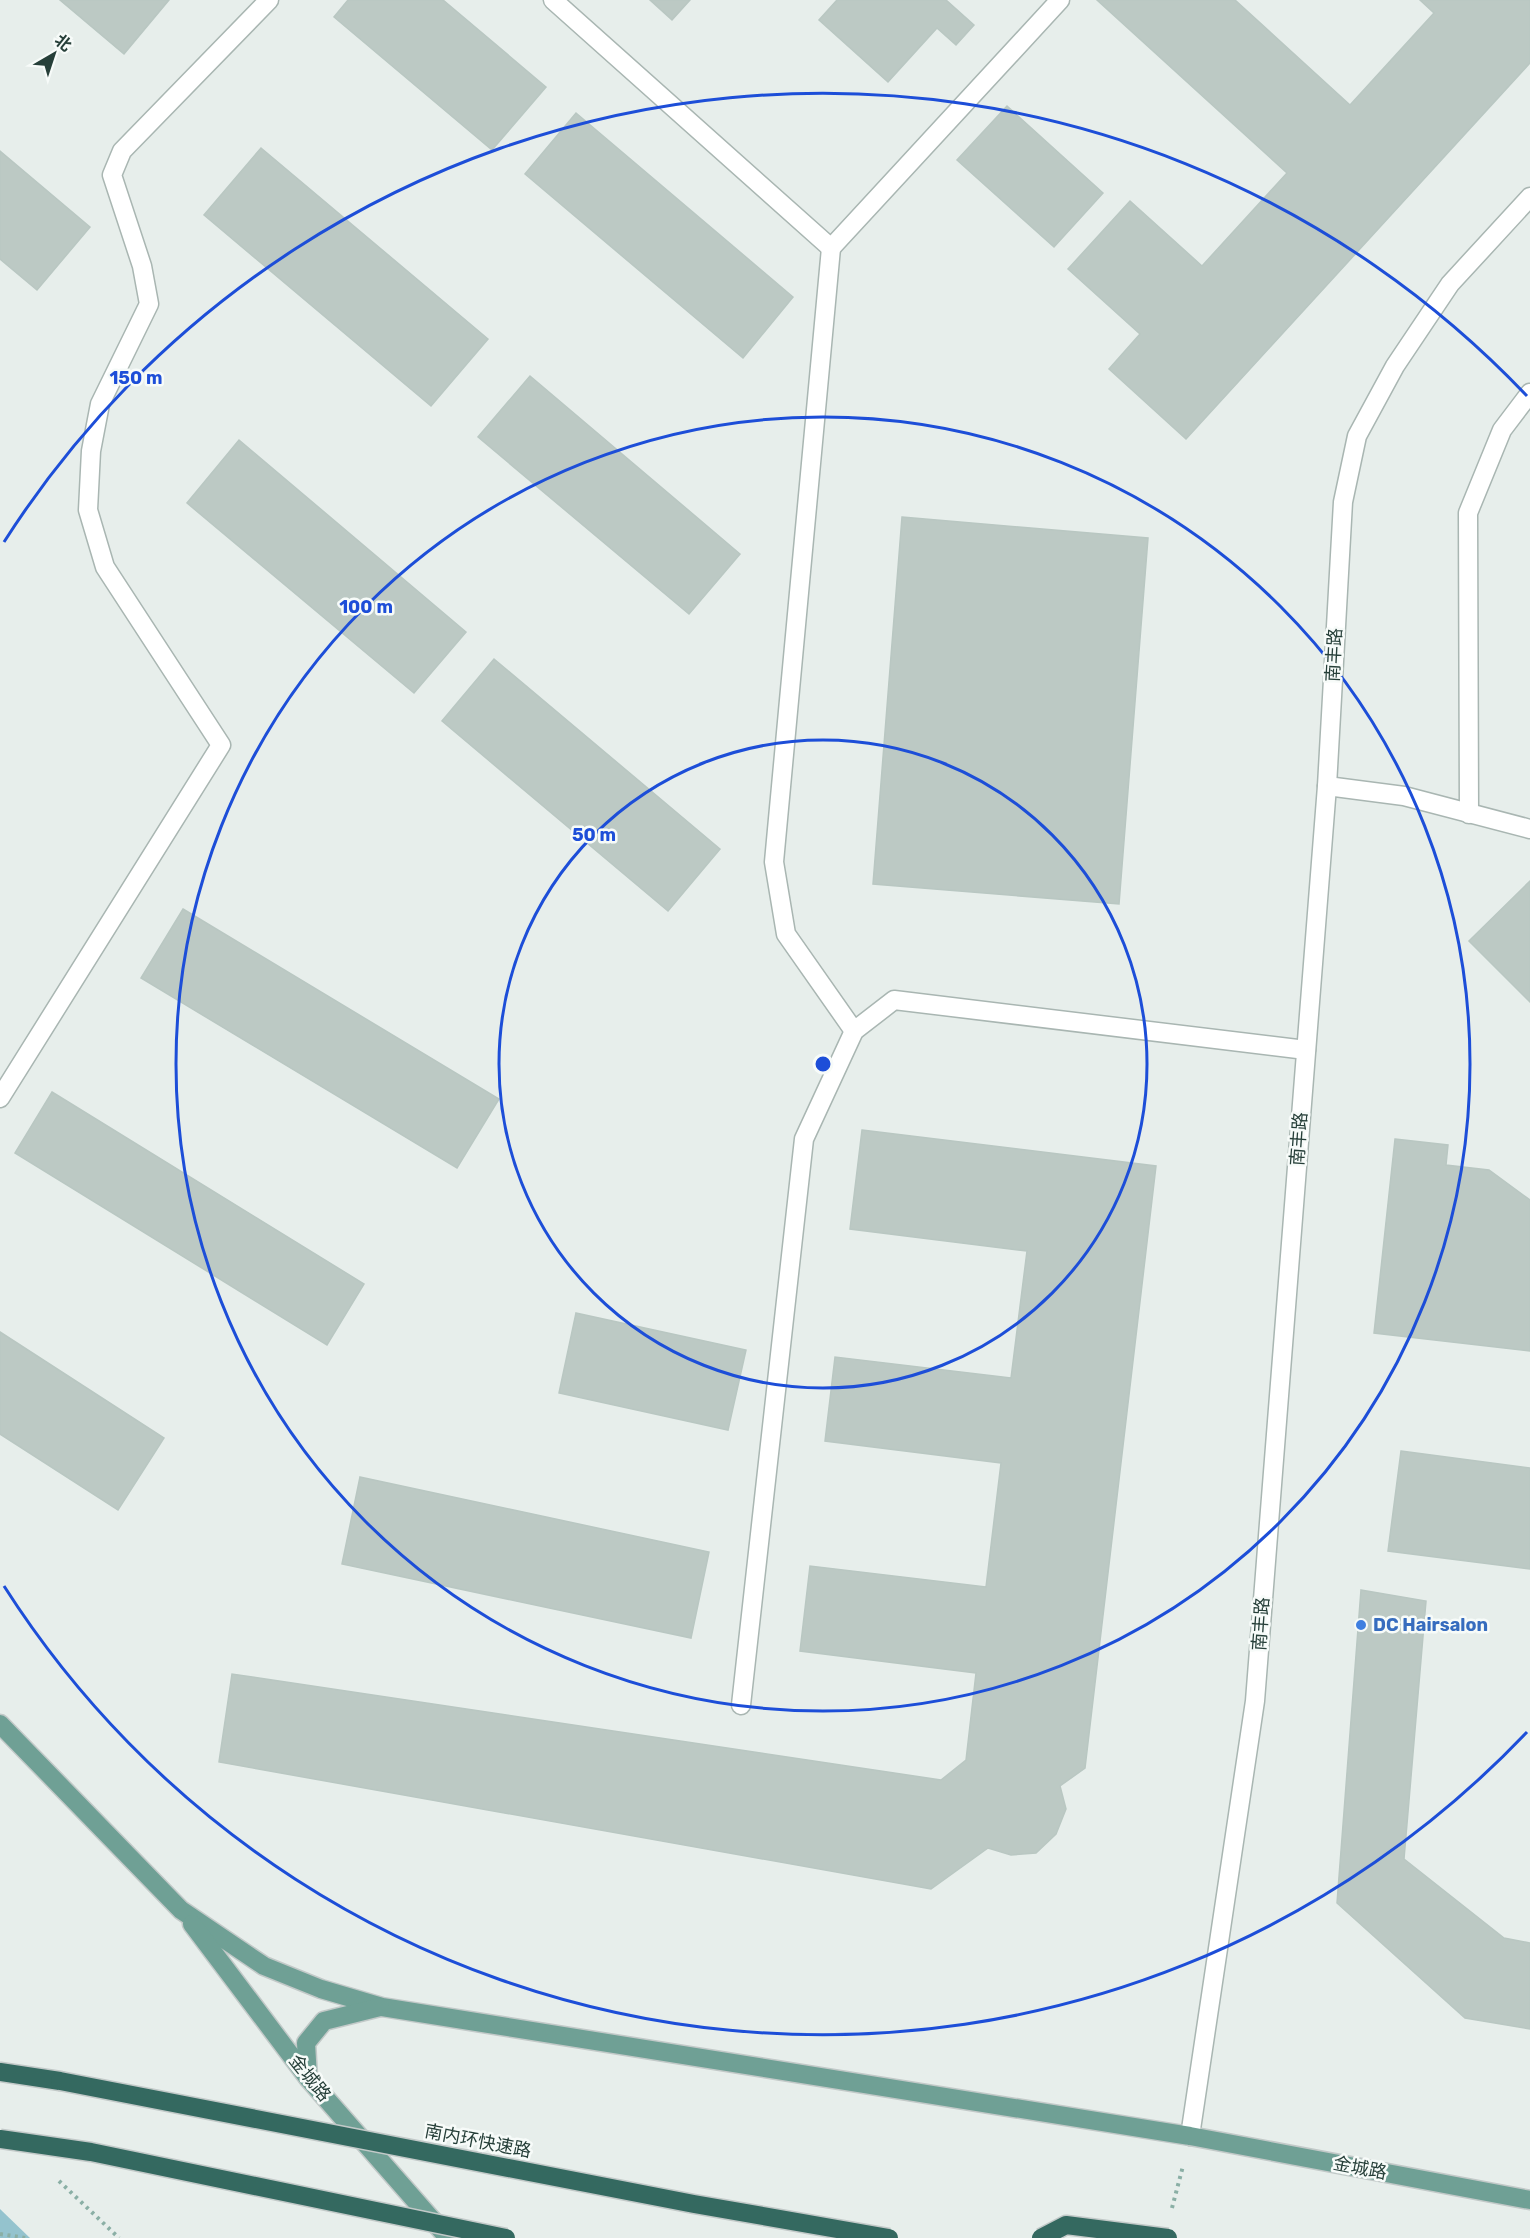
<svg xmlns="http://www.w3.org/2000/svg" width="1530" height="2238" viewBox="0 0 1530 2238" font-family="Rubik,'Noto Sans SC',sans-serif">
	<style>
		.water { fill: #94c3ce }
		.building { fill: #bcc9c4; stroke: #b9c7c2; stroke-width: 1.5 }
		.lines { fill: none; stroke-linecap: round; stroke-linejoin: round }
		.minor-casing { stroke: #a9b6b2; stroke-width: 21 }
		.major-casing { stroke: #c2c9c8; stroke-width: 21 }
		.highway-casing { stroke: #c2c9c8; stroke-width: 21 }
		.path { stroke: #8aafa5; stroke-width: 4; stroke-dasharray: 3 4.5; stroke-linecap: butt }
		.minor { stroke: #fff; stroke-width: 18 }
		.major { stroke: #6fa095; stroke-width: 18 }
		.highway { stroke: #346960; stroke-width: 18 }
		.highway-bridge-casing { stroke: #c2c9c8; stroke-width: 21; stroke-linecap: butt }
		.highway-bridge { stroke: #346960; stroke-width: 18 }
		.ring { fill: none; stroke: #1d4ed8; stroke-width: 3 }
		.shop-dot { fill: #3f7fe0; stroke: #f7fbf9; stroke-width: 2 }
		.labels { text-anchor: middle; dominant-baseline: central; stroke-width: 5; stroke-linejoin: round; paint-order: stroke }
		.street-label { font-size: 18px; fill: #263f39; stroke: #f7fbf9 }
		.shop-label { font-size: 18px; font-weight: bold; fill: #366cbe; stroke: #f7fbf9; text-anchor: start }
		.centre { fill: #1d4ed8; stroke: #f7fbf9; stroke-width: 3 }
		.ring-label { font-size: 18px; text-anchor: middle; font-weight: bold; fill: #1d4ed8; stroke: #f7fbf9; stroke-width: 5; stroke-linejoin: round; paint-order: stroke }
	</style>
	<rect width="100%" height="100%" fill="#e7eeeb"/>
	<!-- water -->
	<polygon class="water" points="0,2209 30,2238 0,2238"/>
	<!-- building -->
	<g class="building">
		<polygon points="60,0 169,0 124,54"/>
		<polygon points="348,0 443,0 546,87 492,150 334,17"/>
		<polygon points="650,0 690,0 672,20"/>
		<polygon points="837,0 946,0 974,25 956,45 937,28 888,82 819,20"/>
		<polygon points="1097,0 1235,0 1350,105 1434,13 1420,0 1530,0 1530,63 1186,439 1109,369 1140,334 1068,269 1130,201 1202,266 1287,173"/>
		<polygon points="1007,106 1103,193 1054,247 957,160"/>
		<polygon points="576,113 793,297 743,358 525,174"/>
		<polygon points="261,148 488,339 431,406 204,215"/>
		<polygon points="0,151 90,227 37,290 0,259"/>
		<polygon points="530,376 740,554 689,614 478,437"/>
		<polygon points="239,440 466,632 414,693 187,503"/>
		<polygon points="902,517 1148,538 1119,904 873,884"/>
		<polygon points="494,659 720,849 668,911 442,721"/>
		<polygon points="1530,881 1530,1002 1469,941"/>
		<polygon points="183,909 499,1099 457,1168 141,978"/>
		<polygon points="52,1092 364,1284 327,1345 15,1153"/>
		<polygon points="862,1130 1156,1166 1085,1768 1060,1786 1066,1809 1056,1834 1036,1853 1011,1855 988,1848 931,1889 219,1762 232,1674 941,1780 966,1760 976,1673 800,1651 810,1566 986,1587 1001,1463 825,1441 835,1357 1011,1378 1027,1251 850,1229"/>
		<polygon points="1395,1139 1448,1145 1446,1165 1489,1170 1530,1200 1530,1351 1374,1333"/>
		<polygon points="576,1313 746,1350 728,1430 559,1393"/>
		<polygon points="0,1332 164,1438 118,1510 0,1434"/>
		<polygon points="1401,1451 1530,1468 1530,1569 1388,1551"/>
		<polygon points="360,1477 709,1552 691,1638 342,1564"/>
		<polygon points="1361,1590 1426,1601 1404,1859 1504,1938 1530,1943 1530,2029 1465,2018 1337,1903"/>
	</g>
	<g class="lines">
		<defs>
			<g id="minor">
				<polyline points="553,0 831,248 1060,0"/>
				<polyline points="831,248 774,862 786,934 854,1031"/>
				<polyline points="1327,786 1404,796 1530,829"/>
				<polyline points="1469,814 1468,513 1502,430 1530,393"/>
				<polyline points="0,1098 221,745 105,567 88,510 91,451 100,404 149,304 142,266 112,175 122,151 269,0"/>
				<polyline points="741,1705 804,1139 854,1031 894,1000 1306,1050"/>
				<polyline points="1190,2136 1255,1701 1327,786 1343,502 1357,436 1395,366 1450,284 1530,197"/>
			</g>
			<g id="major">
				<polyline points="0,1724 181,1910 264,1966 321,1989 382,2007 1190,2136 1530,2200"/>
				<polyline points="192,1924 308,2078 448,2238"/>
				<polyline points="308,2078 306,2043 324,2021 380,2007"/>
			</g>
			<polyline id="highway" points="0,2072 60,2081"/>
		</defs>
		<!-- minor casing -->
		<use href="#minor" class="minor-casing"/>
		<!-- major casing -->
		<use href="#major" class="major-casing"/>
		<!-- highway casing -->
		<use href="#highway" class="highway-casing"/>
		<!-- path -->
		<g class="path">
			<polyline points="59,2181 119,2238"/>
			<polyline points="1172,2208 1183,2166"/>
			<polyline points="0,2234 26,2238"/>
		</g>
		<!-- minor -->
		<use href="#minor" class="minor"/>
		<!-- major -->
		<use href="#major" class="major"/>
		<!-- highway -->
		<use href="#highway" class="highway"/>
		<defs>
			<g id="highway-bridge">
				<polyline points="60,2081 694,2204 889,2238"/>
				<polyline points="0,2139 91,2152 506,2238"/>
				<polyline points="1041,2238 1066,2225 1168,2238"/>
			</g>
		</defs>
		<!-- highway-bridge casing -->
		<use href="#highway-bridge" class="highway-bridge-casing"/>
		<!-- highway-bridge -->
		<use href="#highway-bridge" class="highway-bridge"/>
	</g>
	<!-- distance rings -->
	<g class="ring">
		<circle cx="823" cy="1064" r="324"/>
		<circle cx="823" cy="1064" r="647"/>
		<path d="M1527 1732A971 971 0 0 1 4 1586M4 542A971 971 0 0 1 1527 396"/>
	</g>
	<!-- markers -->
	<circle class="shop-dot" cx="1361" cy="1625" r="6"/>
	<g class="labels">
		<!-- street labels -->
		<g class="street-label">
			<text transform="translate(1334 655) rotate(-87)">南丰路</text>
			<text transform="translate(1299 1139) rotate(-86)">南丰路</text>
			<text transform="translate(1261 1624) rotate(-86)">南丰路</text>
			<text transform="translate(310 2078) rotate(51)">金城路</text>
			<text transform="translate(478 2141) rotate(11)">南内环快速路</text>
			<text transform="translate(1360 2168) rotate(11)">金城路</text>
		</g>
		<!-- shop labels -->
		<g class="shop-label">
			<text x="1373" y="1625">DC Hairsalon</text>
		</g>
	</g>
	<circle cx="823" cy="1064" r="9" class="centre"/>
	<g class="ring-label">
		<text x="136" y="384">150 m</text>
		<text x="366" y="613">100 m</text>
		<text x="594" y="841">50 m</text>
	</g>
	<!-- north arrow -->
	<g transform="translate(54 54) rotate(39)" stroke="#f7fbf9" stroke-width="4.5" paint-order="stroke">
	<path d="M0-4.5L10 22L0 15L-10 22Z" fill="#263f39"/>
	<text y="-9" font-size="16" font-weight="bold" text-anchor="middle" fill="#263f39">北</text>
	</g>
</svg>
